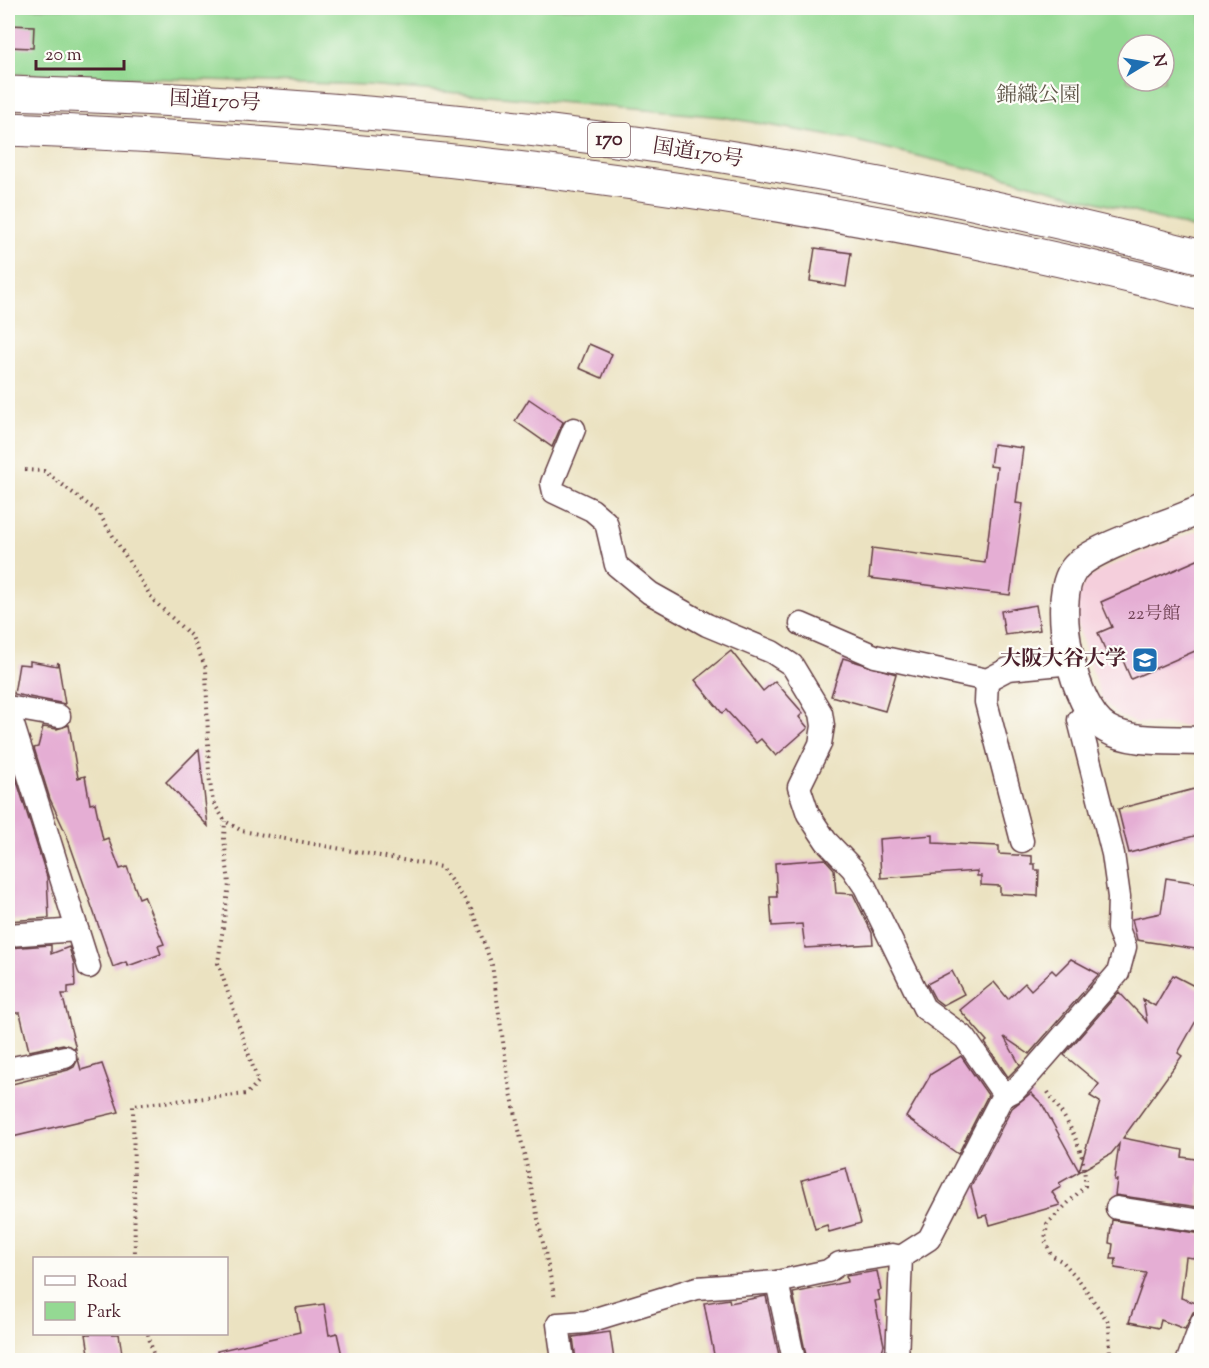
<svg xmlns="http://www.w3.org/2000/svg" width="1209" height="1368" viewBox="0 0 1209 1368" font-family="'Sorts Mill Goudy','Noto Serif JP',serif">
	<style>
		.built { fill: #f5cfdc }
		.green { fill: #94d993; stroke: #6f7c5f; stroke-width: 1.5; fill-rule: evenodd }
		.building { fill: #e5aed4 }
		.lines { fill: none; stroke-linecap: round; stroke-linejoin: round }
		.minor-casing { stroke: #623c42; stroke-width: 25 }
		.tertiary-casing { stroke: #623c42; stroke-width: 31 }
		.trunk-casing { stroke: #623c42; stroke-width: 35 }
		.path { stroke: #623c42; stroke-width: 4; stroke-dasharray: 1.5 4.5; stroke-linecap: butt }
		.minor { stroke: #fff; stroke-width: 22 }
		.tertiary { stroke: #fff; stroke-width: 28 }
		.trunk { stroke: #fff; stroke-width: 33 }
		.labels { text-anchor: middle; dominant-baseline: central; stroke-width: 4.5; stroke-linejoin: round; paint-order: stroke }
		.number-label { font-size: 18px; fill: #714355 }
		.shield { fill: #fdfcf7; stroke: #806168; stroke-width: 1.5 }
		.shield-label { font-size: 20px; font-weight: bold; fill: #4a1f2b }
		.park-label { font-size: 21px; fill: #60574a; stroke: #fdfcf7 }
		.street-label { font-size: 21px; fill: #4a1f2b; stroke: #fdfcf7 }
		.poi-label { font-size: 21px; font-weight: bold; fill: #4a1f2b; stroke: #fdfcf7; text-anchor: end }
	</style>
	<rect width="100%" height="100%" fill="#fdfcf7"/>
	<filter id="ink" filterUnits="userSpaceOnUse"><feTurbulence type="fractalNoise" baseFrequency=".0167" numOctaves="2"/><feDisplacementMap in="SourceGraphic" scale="12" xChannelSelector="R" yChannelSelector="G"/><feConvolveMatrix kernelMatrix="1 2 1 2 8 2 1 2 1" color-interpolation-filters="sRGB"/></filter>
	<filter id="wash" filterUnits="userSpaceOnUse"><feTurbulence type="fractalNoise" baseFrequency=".008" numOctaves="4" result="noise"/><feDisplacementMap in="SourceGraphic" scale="24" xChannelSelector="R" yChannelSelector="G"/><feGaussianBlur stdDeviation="1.35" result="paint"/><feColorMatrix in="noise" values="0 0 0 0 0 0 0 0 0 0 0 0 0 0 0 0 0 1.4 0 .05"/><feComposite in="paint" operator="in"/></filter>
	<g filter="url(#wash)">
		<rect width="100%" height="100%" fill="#ebe2c1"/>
		<!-- built -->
		<polygon class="built" points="1201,529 1201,727 1134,723 1116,714 1101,698 1076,621 1076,601 1085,581 1105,568"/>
		<!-- green -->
		<path class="green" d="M8 8H1201V230L1004 177 848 139 723 117 368 85 8 74ZM1128 45H1164V81H1128Z"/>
		<g id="blocks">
			<!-- building -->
			<g class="building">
				<polygon points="8,25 34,26 33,48 8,47"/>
				<polygon points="815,248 851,253 846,287 810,281"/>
				<polygon points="589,344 612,354 602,378 579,368"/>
				<polygon points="529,399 563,422 552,447 515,421"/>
				<polygon points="993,444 1023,448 1016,503 1023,504 1010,595 869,578 872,548 985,563 997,467 990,466"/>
				<polygon points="1202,558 1202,648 1131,679 1121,656 1110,661 1098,633 1112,627 1101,602"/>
				<polygon points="1036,605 1040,630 1005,635 1001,611"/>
				<polygon points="731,651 763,691 775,681 803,713 799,717 808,728 776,756 761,739 756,743 726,710 722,713 695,680"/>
				<polygon points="843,658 896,674 885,711 831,696"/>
				<polygon points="30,661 57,666 58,662 65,704 14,694 19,664 30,665"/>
				<polygon points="69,725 78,778 85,776 90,804 95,803 103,840 108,838 120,869 127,867 139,898 144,896 164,944 158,946 161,954 128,966 126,962 113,967 67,836 50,799 34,748 38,747 43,727 57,729"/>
				<polygon points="199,749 208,826 166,782"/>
				<polygon points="8,753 47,877 49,918 8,921"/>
				<polygon points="1202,787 1202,834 1129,853 1118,809"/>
				<polygon points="933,835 933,843 999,846 999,854 1032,856 1032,864 1035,864 1035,870 1039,870 1038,896 1000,894 1000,886 981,885 981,876 977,876 977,871 881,878 879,839"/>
				<polygon points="825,859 834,869 836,893 853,894 872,933 873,944 805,948 802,924 772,926 770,897 777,897 775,863"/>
				<polygon points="1166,878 1198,883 1198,891 1202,892 1202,950 1137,940 1132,919 1161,913"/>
				<polygon points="51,945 51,954 69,947 74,964 75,986 68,987 68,994 62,994 76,1049 63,1044 29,1051 20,1013 8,1013 8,948"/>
				<polygon points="1071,959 1099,974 1029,1054 1004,1037 1020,1065 1008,1077 985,1043 987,1041 960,1010 994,982 1008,999 1025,983 1031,990 1052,970 1056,974"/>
				<polygon points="952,971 964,994 943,1005 935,999 927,984"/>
				<polygon points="1173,975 1202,990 1202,1010 1178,1053 1182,1056 1123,1138 1183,1150 1182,1157 1202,1160 1198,1207 1115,1195 1117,1180 1114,1180 1119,1144 1111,1154 1059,1183 1061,1187 1052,1192 1060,1205 990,1225 987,1215 979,1217 971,1187 1012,1108 1031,1093 1042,1104 1079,1171 1100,1102 1090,1096 1099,1084 1064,1055 1119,992 1147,1022 1143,999 1155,1006"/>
				<polygon points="961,1056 988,1095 958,1154 906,1117 931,1074"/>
				<polygon points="78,1059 81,1070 102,1064 119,1112 8,1138 8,1085 68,1070 74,1067"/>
				<polygon points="846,1168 861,1223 829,1232 827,1225 815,1229 802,1180"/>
				<polygon points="1112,1220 1202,1234 1202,1259 1186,1257 1181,1298 1202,1305 1202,1309 1193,1312 1185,1329 1161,1320 1159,1328 1129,1322 1146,1273 1115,1268 1116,1259 1111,1259 1113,1244 1109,1243"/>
				<polygon points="877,1271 881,1290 878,1291 880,1300 875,1301 884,1345 882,1351 884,1360 807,1360 793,1293 847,1282 846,1276"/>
				<polygon points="766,1296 780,1360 715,1360 704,1303 729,1299 730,1303"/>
				<polygon points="324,1304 329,1335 337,1333 343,1360 218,1360 217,1351 300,1332 296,1308"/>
				<polygon points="610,1332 614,1360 576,1360 573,1337"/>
				<polygon points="86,1334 119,1334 123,1360 90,1360"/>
			</g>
		</g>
	</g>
	<g filter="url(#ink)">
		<use href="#blocks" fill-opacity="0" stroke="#623c42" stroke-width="1.5"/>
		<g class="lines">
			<defs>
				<g id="minor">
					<polyline points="574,429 552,483 554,492 592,510 606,522 616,565 650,593 707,625 772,652 792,665 821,713 823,726 820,744 799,787 808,814 826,841 852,868 865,887 924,1008 965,1038 1005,1096"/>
					<polyline points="801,624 875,656 987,680 1008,669 1073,663"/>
					<polyline points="987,680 986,702 1022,841"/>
					<polyline points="8,707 59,716"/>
					<polyline points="8,709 89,967"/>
					<polyline points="8,935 77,930"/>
					<polyline points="8,1069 65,1057"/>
					<polyline points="1117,1208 1202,1221"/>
					<polyline points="777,1282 794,1360"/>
					<polyline points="563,1360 558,1324 586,1322 697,1288 777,1282 828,1271 840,1263 892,1255 901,1257"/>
					<polyline points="897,1360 901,1257 929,1239 1002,1097 1014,1091 1029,1075 1118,973 1125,947 1118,929 1119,897 1113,854 1079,720 1089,708"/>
					<polyline points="1188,1360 1202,1322"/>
				</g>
				<path id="tertiary" d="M1202 509C1172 524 1092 546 1074 569 1050 600 1073 710 1107 729 1133 744 1172 739 1202 741"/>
				<g id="trunk">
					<path d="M8 93C206 99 404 112 600 138 802 165 1004 206 1202 257"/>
					<path d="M8 129C411 144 810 194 1202 294"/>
				</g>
			</defs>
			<!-- minor casing -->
			<use href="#minor" class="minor-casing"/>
			<!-- tertiary casing -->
			<use href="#tertiary" class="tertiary-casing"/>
			<!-- trunk casing -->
			<use href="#trunk" class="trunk-casing"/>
			<!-- path -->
			<g class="path">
				<polyline points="25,470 44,471 98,512 153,600 192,637 206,668 209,776 213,802 225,821 242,831 441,867 471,908 492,965 509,1083 555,1299"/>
				<path d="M1048 1092C1068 1122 1086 1148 1085 1186L1047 1224 1045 1240 1051 1255 1063 1262 1079 1280 1109 1323 1110 1360"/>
				<polyline points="135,1258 133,1105 247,1094 258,1082 218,963 229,884 224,838 225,821"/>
				<polyline points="148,1334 155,1360"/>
			</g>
			<!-- minor -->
			<use href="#minor" class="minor"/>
			<!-- tertiary -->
			<use href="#tertiary" class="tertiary"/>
			<!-- trunk -->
			<use href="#trunk" class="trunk"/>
		</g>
	</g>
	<!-- icons -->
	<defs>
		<symbol id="university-square" viewBox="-11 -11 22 22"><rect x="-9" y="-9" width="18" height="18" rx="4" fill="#1f6fb2" stroke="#fdfcf7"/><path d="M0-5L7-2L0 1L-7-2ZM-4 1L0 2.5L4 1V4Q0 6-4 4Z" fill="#fff"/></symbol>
	</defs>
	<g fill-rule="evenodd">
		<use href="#university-square" x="1130" y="645" width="30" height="30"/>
	</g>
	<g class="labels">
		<!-- number labels -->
		<g class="number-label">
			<text x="1154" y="615">22号館</text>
		</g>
		<!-- shield labels -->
		<rect class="shield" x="588" y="123" width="42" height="34" rx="4.5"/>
		<g class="shield-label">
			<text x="609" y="140">170</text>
		</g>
		<!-- park labels -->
		<g class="park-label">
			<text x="1038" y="96">錦織公園</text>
		</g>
		<!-- street labels -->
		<g class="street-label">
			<text transform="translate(215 102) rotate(3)">国道170号</text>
			<text transform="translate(698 154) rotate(9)">国道170号</text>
		</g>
		<!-- poi labels -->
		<g class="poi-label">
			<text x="1126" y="660">大阪大谷大学</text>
		</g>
	</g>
	<!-- margin -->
	<rect width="1209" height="1368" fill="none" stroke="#fdfcf7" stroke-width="30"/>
	<!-- legend -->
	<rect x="33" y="1257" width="195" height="78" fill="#fdfcf7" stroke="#b5a4a5" stroke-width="1.5"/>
	<rect x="45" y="1276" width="30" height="9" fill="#ffffff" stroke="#b5a4a5" stroke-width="1.5"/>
	<text x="87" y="1287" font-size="18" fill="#4a1f2b">Road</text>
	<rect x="45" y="1302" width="30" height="18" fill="#94d993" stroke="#b5a4a5" stroke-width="1.5"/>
	<text x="87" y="1317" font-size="18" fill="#4a1f2b">Park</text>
	<!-- north arrow -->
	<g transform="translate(1146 63) rotate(79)"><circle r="28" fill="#fdfcf7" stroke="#b5a4a5" stroke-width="1.5"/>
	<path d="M0-4.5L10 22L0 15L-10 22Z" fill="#1f6fb2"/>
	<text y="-9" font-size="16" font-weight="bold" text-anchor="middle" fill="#4a1f2b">N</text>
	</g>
	<!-- scale -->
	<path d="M36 60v9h88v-9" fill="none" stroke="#4a1f2b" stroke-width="3"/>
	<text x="45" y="60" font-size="18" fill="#4a1f2b" stroke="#fdfcf7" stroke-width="4.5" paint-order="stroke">20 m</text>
</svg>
